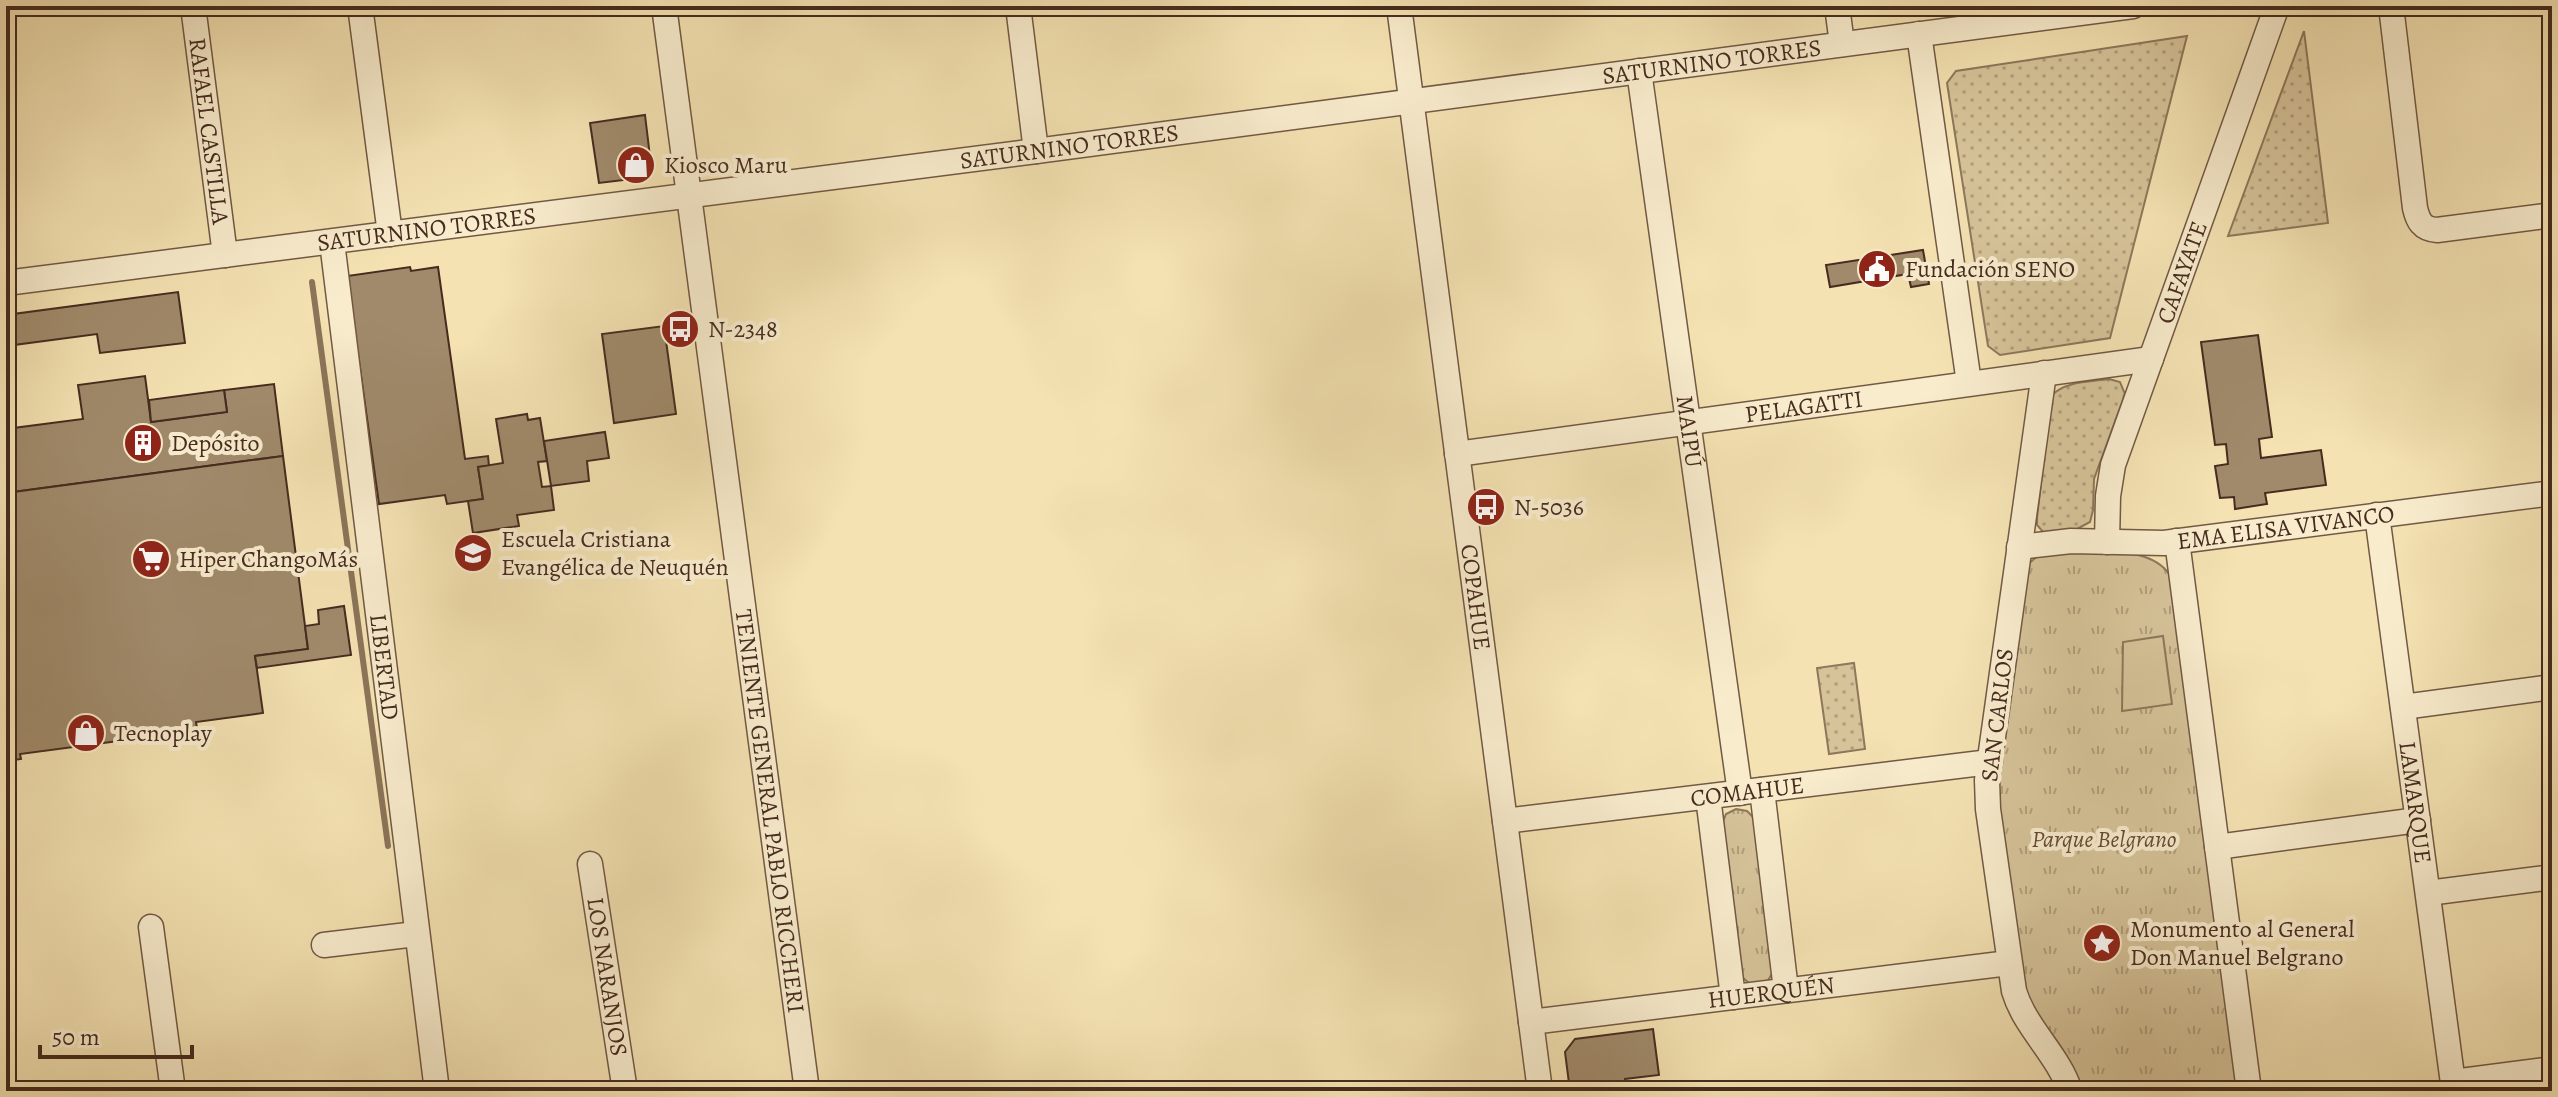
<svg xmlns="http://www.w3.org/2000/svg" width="2558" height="1097" viewBox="0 0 2558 1097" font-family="Alegreya,serif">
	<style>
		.grass { fill: url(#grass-dots); stroke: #8e775c; stroke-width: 2 }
		.park { fill: url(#park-tufts); stroke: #8e775c; stroke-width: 2 }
		.pitch { fill: #d6c399; stroke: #8e775c; stroke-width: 2 }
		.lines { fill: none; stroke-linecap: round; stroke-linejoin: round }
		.stream { stroke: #8b7459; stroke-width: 6 }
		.building { fill: #a08a6b; stroke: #462b1f; stroke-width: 2 }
		.minor-casing { stroke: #725944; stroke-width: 27 }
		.minor { stroke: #f8eccd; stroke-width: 24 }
		.labels { text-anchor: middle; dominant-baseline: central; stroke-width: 8; stroke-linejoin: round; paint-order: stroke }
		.street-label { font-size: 24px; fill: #462b1f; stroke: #f8eccd }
		.poi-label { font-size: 24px; fill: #462b1f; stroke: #f8eccd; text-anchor: start }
		.park-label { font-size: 24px; font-style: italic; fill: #634937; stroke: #f8eccd }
	</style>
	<defs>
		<pattern id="grass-dots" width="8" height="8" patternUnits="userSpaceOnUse" patternTransform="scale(2)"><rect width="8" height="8" fill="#d6c399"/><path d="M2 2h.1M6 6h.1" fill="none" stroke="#af9f7c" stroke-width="1.8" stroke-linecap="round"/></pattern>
		<pattern id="park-tufts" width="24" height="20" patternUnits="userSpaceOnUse" patternTransform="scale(2)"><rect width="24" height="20" fill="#d6c399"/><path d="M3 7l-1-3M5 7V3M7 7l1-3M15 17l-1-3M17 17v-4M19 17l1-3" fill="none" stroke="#af9f7c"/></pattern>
	</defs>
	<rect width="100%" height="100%" fill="#f4e2b2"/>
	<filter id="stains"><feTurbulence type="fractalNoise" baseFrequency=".0025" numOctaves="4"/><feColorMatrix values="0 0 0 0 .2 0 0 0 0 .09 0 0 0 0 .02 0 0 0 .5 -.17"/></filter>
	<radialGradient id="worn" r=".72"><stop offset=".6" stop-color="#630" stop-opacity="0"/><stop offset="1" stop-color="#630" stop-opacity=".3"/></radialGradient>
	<!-- grass -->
	<g class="grass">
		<polygon points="2304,31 2328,223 2228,236"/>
		<polygon points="2187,36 2110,338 2000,355 1988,346 1947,83 1956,71"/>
		<path d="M2109 379 2120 382 2125 394 2094 479 2093 510 2090 522 2075 530 2043 532 2037 525V518L2051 396C2065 381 2089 382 2109 379Z"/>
		<polygon points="1854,663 1865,749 1829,754 1817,668"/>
	</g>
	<!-- park -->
	<g class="park">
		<path d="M2090 551C2116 552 2153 550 2170 575L2239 1091H2078L2027 1003 1996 790 2028 564 2038 556Z"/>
		<polygon points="1736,809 1747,811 1755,819 1773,972 1767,982 1750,984 1742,977 1722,824 1726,814"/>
	</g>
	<!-- pitch -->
	<polygon class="pitch" points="2163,636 2172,704 2122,711 2123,642"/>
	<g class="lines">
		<!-- stream -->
		<polyline class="stream" points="312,282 388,846"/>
	</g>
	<!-- building -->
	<g class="building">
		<polygon points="645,115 651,165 640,178 599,183 590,123"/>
		<polygon points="1923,250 1929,284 1911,287 1908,274 1830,287 1826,265"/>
		<polygon points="410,267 411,271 438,267 465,459 488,456 489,466 478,467 483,499 447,504 445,495 379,504 347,276"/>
		<polygon points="178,292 185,343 100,353 97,334 6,346 6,315"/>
		<polygon points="664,326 676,414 614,423 602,334"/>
		<polygon points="2258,335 2272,437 2259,439 2261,458 2321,450 2326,485 2265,493 2267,504 2235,509 2234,497 2220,498 2215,466 2228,464 2226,444 2215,445 2201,342"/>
		<polygon points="145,376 151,422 227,412 224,390 274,384 283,456 6,493 6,429 83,419 78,385"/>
		<polygon points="224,390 227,412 151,422 149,400"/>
		<polygon points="527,414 528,420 540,418 547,461 538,462 542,487 551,486 554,510 517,515 519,526 473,533 468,501 483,499 478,467 503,463 496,419"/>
		<polygon points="605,432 609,458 587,461 589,481 551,486 544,441"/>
		<polygon points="283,456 308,649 255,656 263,713 196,722 198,735 164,739 164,735 20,754 21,759 6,761 6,493"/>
		<polygon points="344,606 351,655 257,668 255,656 308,649 305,626 319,624 318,610"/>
		<polygon points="1653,1029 1659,1075 1625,1079 1626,1091 1570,1091 1565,1052 1575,1039"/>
	</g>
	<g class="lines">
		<defs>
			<g id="minor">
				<path id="s1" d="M193 6 225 255"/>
				<polyline points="360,6 390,234"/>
				<path id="s2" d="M664 6 807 1091"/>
				<polyline points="1018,6 1036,151"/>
				<path id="s3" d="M1399 6 1540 1091"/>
				<polyline points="1837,6 1842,44"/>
				<path d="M2391 6 2415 208C2418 221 2422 229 2437 230L2552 215"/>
				<polyline points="1919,34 1969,383"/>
				<path id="s4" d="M1639 71 1740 793"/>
				<path id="s5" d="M332 242 437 1091"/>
				<path id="s6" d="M6 283 1036 151 2133 6"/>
				<path d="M2044 373 1987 780 1988 809 2014 991C2025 1028 2058 1054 2070 1091"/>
				<path id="s7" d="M1457 454 2151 359"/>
				<path id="s8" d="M2377 515 2454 1091"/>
				<polyline points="2177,541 2249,1091"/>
				<path id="s9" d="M2107 542 2108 496 2113 465 2277 6"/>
				<path id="s10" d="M2019 547 2071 541 2164 543 2552 493"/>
				<polyline points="2403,707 2552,687"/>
				<polyline points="1762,790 1786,990"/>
				<polyline points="1708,797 1733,997"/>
				<path id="s11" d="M1505 821 1990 762"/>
				<polyline points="2217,847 2418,820"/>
				<path id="s12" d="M590 864 625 1091"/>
				<polyline points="2428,893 2552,877"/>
				<polyline points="151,927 173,1091"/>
				<polyline points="324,945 416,934"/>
				<path id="s13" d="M1531 1022 2009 963"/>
				<polyline points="2453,1082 2552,1069"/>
			</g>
		</defs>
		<!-- minor casing -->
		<use href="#minor" class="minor-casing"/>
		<!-- minor -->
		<use href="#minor" class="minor"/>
	</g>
	<!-- icons -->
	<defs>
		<symbol id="shop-disc" viewBox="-11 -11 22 22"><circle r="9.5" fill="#8f2418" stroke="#f8eccd"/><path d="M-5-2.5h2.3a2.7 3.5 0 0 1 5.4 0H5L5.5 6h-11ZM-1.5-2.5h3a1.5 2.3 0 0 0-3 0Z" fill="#fff"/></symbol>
		<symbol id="civic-disc" viewBox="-11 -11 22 22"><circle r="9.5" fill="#8f2418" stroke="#f8eccd"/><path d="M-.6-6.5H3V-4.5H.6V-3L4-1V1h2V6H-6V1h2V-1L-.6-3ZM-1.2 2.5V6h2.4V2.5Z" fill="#fff"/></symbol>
		<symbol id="bus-disc" viewBox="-11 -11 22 22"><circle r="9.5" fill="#8f2418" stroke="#f8eccd"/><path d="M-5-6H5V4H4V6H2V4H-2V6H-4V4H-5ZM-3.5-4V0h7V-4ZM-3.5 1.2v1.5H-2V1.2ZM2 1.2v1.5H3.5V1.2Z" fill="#fff"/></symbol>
		<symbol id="building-disc" viewBox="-11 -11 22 22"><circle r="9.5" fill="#8f2418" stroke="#f8eccd"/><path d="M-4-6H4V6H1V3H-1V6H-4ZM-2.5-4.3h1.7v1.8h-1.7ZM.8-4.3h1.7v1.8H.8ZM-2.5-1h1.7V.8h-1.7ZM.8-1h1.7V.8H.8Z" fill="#fff"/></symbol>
		<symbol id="school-disc" viewBox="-11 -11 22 22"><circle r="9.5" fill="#8f2418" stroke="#f8eccd"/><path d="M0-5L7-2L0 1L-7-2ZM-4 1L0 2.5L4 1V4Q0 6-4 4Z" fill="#fff"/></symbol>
		<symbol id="supermarket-disc" viewBox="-11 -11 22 22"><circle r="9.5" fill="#8f2418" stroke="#f8eccd"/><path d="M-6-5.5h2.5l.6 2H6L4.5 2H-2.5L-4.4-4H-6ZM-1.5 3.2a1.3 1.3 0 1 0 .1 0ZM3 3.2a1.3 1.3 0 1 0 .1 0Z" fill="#fff"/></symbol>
		<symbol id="sight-disc" viewBox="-11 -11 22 22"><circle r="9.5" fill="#8f2418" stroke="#f8eccd"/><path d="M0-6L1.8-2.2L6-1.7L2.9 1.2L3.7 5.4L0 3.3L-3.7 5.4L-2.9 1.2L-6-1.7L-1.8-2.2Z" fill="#fff"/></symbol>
	</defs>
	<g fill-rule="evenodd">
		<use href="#shop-disc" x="614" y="143" width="44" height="44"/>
		<use href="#civic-disc" x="1855" y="247" width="44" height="44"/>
		<use href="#bus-disc" x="658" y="307" width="44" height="44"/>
		<use href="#building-disc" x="121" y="421" width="44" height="44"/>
		<use href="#bus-disc" x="1464" y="485" width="44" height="44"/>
		<use href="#school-disc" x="451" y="531" width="44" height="44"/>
		<use href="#supermarket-disc" x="129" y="537" width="44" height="44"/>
		<use href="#shop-disc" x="64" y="711" width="44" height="44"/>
		<use href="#sight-disc" x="2080" y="921" width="44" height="44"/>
	</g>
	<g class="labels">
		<!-- street labels -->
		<g class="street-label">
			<text stroke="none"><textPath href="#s6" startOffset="1720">SATURNINO TORRES</textPath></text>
			<text stroke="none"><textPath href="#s1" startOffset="126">RAFAEL CASTILLA</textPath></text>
			<text stroke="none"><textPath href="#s6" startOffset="1072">SATURNINO TORRES</textPath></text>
			<text stroke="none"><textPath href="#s6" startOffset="424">SATURNINO TORRES</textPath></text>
			<text stroke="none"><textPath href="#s9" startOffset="282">CAFAYATE</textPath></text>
			<text stroke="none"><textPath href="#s7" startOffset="350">PELAGATTI</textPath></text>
			<text stroke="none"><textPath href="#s4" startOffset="364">MAIPÚ</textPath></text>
			<text stroke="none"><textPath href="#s10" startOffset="268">EMA ELISA VIVANCO</textPath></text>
			<text stroke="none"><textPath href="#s3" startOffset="596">COPAHUE</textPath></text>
			<text stroke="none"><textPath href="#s5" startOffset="428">LIBERTAD</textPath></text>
			<text transform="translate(1997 715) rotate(-83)">SAN CARLOS</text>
			<text stroke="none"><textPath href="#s11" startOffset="244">COMAHUE</textPath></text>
			<text stroke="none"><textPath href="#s8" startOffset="290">LAMARQUE</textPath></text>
			<text stroke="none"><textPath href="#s2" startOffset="812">TENIENTE GENERAL PABLO RICCHERI</textPath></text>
			<text stroke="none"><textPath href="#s12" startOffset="114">LOS NARANJOS</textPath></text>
			<text stroke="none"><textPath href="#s13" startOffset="242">HUERQUÉN</textPath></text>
		</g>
		<!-- poi labels -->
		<g class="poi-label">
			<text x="664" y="165">Kiosco Maru</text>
			<text x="1905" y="269">Fundación SENO</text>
			<text x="708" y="329">N-2348</text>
			<text x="171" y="443">Depósito</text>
			<text x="1514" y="507">N-5036</text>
			<text x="501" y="539">Escuela Cristiana<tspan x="501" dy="28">Evangélica de Neuquén</tspan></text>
			<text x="179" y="559">Hiper ChangoMás</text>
			<text x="114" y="733">Tecnoplay</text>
			<text x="2130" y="929">Monumento al General<tspan x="2130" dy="28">Don Manuel Belgrano</tspan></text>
		</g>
		<!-- park labels -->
		<g class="park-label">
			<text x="2104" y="839">Parque Belgrano</text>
		</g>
	</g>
	<!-- margin -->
	<rect width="2558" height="1097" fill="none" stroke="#f4e2b2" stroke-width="32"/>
	<rect x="8" y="8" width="2542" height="1081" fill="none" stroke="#462b1f" stroke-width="4"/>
	<rect x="16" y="16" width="2526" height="1065" fill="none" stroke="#462b1f" stroke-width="2"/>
	<!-- scale -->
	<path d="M40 1045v12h152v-12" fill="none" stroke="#462b1f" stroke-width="4"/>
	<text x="52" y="1045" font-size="24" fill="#462b1f" stroke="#f8eccd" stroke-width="6" paint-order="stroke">50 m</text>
	<rect width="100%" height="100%" filter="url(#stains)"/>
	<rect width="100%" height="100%" fill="url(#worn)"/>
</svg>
